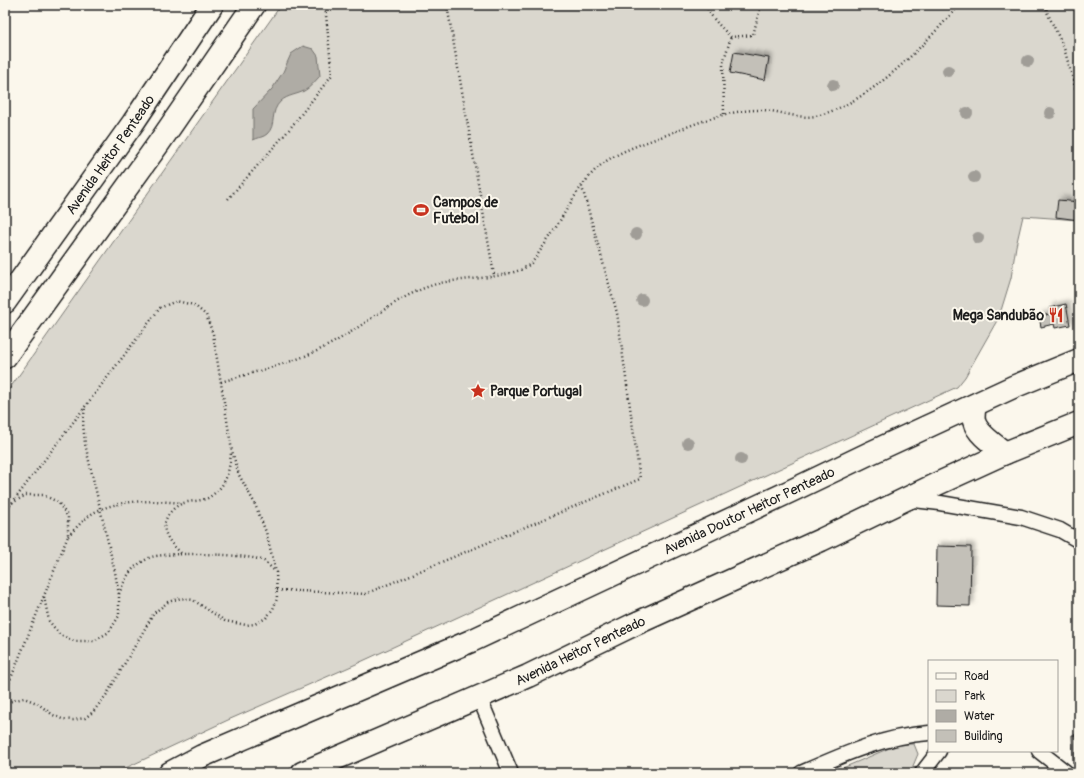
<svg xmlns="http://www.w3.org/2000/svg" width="1084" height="778" viewBox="0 0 1084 778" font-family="Pangolin,sans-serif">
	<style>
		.green { fill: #dad7ce; stroke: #7b7a75 }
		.water { fill: #afaca5; stroke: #74726e }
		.building { fill: #c3c0b8; stroke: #1c1c1c; filter: url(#shadow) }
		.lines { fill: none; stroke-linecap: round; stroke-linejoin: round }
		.minor-casing { stroke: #1c1c1c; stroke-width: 17 }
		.primary-casing { stroke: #1c1c1c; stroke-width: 25 }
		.path { stroke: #1c1c1c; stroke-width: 2.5; stroke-dasharray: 1 3; stroke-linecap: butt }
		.minor { stroke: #fbf7ec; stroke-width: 14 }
		.primary { stroke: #fbf7ec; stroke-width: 22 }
		.tree { fill: #a09d97 }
		.labels { text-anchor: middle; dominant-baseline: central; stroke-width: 4; stroke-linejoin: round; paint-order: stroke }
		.street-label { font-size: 14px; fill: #1c1c1c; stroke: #fbf7ec }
		.poi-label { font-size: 14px; font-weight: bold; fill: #1c1c1c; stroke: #fbf7ec; text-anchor: start }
	</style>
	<defs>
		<filter id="shadow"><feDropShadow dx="3.5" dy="-3.5" stdDeviation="2" flood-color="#0004"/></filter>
	</defs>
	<rect width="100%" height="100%" fill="#fbf7ec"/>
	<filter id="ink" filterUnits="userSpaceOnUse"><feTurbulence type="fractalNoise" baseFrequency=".025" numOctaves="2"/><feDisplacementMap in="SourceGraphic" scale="8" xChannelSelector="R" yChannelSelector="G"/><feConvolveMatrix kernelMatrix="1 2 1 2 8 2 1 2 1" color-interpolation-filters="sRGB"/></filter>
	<g filter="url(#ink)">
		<!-- green -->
		<g class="green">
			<polygon points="281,5 1079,5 1079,220 1023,216 1016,246 1011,278 999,317 965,377 957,387 354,665 228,720 115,773 5,773 5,395"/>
			<polygon points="899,744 914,744 918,754 910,773 831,773"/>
		</g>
		<!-- water -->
		<path class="water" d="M303 46 313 49 318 56 320 76C315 81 310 88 304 91 296 95 288 95 281 101 269 112 277 125 267 134 264 137 257 138 253 140V109L272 89 283 72 291 54Z"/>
		<!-- building -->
		<g class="building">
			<polygon points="734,52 769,58 765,80 730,73"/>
			<polygon points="1058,200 1079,202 1079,220 1056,217"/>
			<polygon points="1066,304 1070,325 1055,328 1054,324 1041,327 1039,316 1051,314 1049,308"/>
			<polygon points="937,546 971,547 970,606 936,605"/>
			<polygon points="1072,735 1079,735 1079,763 1073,763"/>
		</g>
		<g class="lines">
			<defs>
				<g id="minor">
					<polyline points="908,502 914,500 940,503 1021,517 1060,530 1079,541"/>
					<polyline points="479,697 511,773"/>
					<polyline points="1039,751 1067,773"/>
					<path d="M801 773C842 755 884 736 929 733"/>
					<polyline points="922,773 939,751"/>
				</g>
				<g id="primary">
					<path id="s1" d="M5 302 133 123 212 5"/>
					<polyline points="5,357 159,143 254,5"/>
					<path d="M975 405C974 410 973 416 974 421 977 434 995 445 1005 453"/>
					<path id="s2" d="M170 773 202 756 471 641 793 490 868 454 1013 387 1079 360"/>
					<path id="s3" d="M302 773 528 676 635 624 821 540 937 484 1005 453 1079 423"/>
				</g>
			</defs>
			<!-- minor casing -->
			<use href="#minor" class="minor-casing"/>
			<!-- primary casing -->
			<use href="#primary" class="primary-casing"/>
			<!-- path -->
			<g class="path">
				<polyline points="447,5 494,275"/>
				<path d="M706 5C711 18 721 27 731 37L753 35 761 5"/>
				<polyline points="1046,5 1047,12 1064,48 1079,101"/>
				<polyline points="724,114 723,63 731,37"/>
				<polyline points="228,199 288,131 332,75 325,5"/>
				<path d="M221 382C256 371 295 363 327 346 366 326 397 294 440 283 463 278 511 279 529 265 534 261 538 254 542 248 564 220 580 174 613 157 631 147 650 141 669 134 697 123 725 111 756 110 778 109 798 121 820 115 872 100 919 50 955 10"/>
				<polyline points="5,507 26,495 43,495 58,502 68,517 68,536 5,693"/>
				<polyline points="5,512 160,308 176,301 194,305 206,315 213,334 232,451 239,475 254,502 266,532 276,572 277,599 273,609 266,618 255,624 246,625 225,621 193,600 181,598 168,602 154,613 107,694 93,712 85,718 73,720 62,719 53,715 37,703 24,698 8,702 5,704"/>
				<path d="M68 536C76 528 84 519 93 513 118 499 154 500 181 503"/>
				<path d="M181 553C175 547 169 542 166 534 161 522 170 509 181 504 190 500 204 502 211 496 227 485 229 471 231 453"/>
				<polyline points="277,590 365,594 640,479 617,313 582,187"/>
				<path d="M119 594C126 576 131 567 149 558 163 551 252 554 264 561 268 564 272 569 276 572"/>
				<polyline points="44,597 49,621 60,635 74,641 94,641 109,632 119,616 119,595 115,572 85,444 83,423 85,407"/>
				<polyline points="142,773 150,768"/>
			</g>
			<!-- minor -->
			<use href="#minor" class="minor"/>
			<!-- primary -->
			<use href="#primary" class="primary"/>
		</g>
		<!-- trees -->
		<g class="tree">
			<circle cx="1028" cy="61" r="6"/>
			<circle cx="948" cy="71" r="6"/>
			<circle cx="833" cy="85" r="6"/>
			<circle cx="967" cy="113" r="6"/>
			<circle cx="1050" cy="113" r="6"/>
			<circle cx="974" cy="177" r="6"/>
			<circle cx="636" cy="234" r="6"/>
			<circle cx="978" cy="238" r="6"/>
			<circle cx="642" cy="300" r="6"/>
			<circle cx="688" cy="443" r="6"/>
			<circle cx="741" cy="459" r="6"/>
		</g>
	</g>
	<!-- icons -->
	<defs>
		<symbol id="stadium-bare" viewBox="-9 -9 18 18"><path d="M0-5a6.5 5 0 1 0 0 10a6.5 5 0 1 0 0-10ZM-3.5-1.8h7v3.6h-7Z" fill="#c8321e" stroke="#fbf7ec" stroke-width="2.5" paint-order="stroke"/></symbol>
		<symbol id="restaurant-bare" viewBox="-9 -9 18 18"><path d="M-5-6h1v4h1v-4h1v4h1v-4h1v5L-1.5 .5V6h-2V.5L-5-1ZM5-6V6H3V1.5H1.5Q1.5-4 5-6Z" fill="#c8321e" stroke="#fbf7ec" stroke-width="2.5" paint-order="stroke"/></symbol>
		<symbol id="sight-bare" viewBox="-9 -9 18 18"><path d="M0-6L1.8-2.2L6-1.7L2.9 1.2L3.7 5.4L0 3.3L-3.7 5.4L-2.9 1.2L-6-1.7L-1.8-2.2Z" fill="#c8321e" stroke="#fbf7ec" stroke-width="2.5" paint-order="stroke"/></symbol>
	</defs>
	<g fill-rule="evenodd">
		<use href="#stadium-bare" x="410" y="199" width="22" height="22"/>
		<use href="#restaurant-bare" x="1045" y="304" width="22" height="22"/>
		<use href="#sight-bare" x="467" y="380" width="22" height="22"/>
	</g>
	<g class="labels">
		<!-- street labels -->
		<g class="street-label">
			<text stroke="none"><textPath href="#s1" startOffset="181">Avenida Heitor Penteado</textPath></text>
			<text stroke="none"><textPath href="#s2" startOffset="636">Avenida Doutor Heitor Penteado</textPath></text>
			<text stroke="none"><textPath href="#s3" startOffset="304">Avenida Heitor Penteado</textPath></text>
		</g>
		<!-- poi labels -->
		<g class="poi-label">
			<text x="433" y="202">Campos de<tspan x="433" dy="16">Futebol</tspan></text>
			<text x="1044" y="315" text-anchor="end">Mega Sandubão</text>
			<text x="490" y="391">Parque Portugal</text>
		</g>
	</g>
	<!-- margin -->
	<rect width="1084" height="778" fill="none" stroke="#fbf7ec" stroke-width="20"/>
	<rect x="10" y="10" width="1064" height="758" fill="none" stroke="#1c1c1c" stroke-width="1.5" filter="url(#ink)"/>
	<!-- legend -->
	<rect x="928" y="660" width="130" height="92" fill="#fbf7ec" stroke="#a29f99"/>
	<rect x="936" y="673" width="20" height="6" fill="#fbf7ec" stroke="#a29f99"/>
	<text x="964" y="680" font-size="12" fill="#1c1c1c">Road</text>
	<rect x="936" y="690" width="20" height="12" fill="#dad7ce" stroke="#a29f99"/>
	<text x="964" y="700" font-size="12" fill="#1c1c1c">Park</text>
	<rect x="936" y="710" width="20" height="12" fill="#afaca5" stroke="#a29f99"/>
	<text x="964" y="720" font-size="12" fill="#1c1c1c">Water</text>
	<rect x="936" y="730" width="20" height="12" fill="#c3c0b8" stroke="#a29f99"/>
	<text x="964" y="740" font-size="12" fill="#1c1c1c">Building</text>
</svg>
